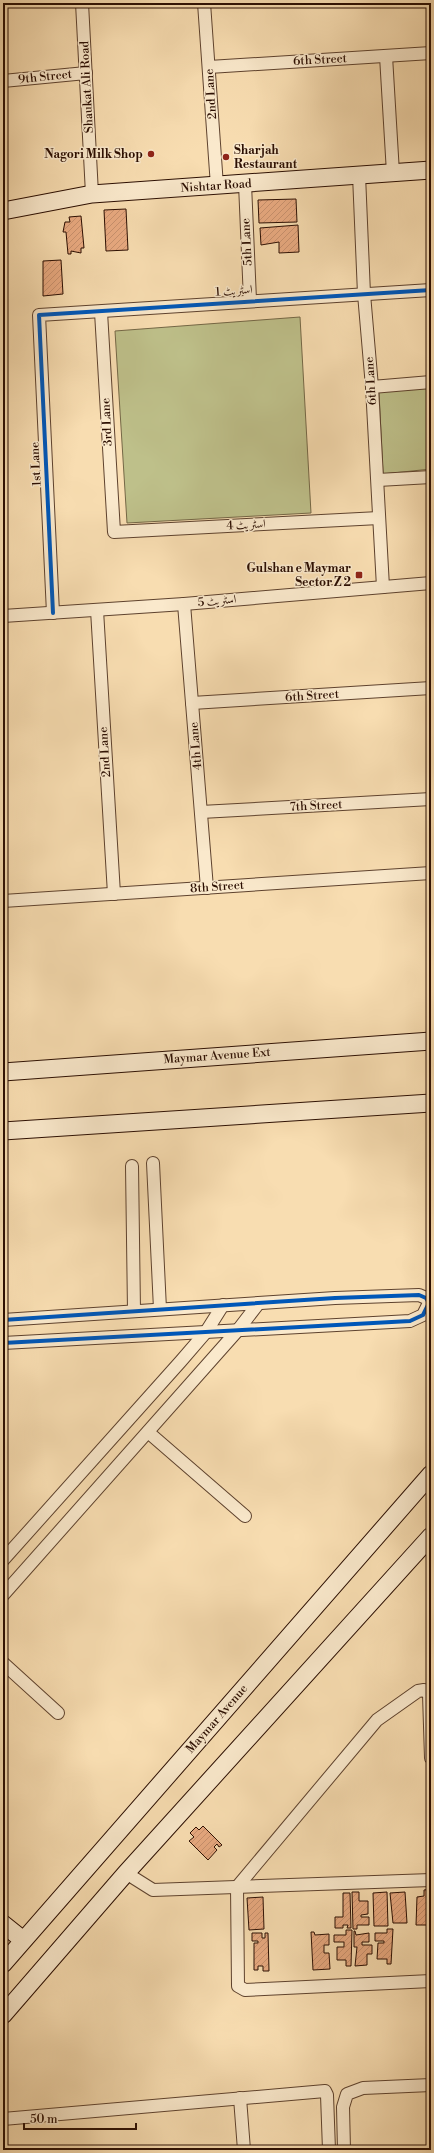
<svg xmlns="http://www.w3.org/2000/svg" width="434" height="2153" viewBox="0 0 434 2153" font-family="'Libre Bodoni',Amiri,serif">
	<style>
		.park { fill: #bec08a; stroke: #746746 }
		.building { fill: url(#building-hatch); stroke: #2b0e02 }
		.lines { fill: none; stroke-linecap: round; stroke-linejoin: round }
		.street-casing { stroke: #5e422e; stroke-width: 14 }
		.secondary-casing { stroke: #2b0e02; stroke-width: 19 }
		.street { stroke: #fae9cc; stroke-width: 12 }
		.secondary { stroke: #fae9cc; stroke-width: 17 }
		.cycleway-casing { stroke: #fae9cc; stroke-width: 6 }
		.cycleway { stroke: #0057b8; stroke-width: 4 }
		.poi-dot { fill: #8f2418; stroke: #fae9cc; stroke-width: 1.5 }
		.labels { text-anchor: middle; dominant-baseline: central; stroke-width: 3; stroke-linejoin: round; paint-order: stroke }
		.street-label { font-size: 12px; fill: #2b0e02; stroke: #fae9cc }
		.poi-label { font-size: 12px; font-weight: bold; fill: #2b0e02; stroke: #fae9cc; text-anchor: end }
	</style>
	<defs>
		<pattern id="building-hatch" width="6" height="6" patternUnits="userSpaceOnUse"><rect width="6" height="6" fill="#e9aa81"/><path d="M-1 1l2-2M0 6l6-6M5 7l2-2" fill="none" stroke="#c8916e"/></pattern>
	</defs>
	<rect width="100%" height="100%" fill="#f8ddb1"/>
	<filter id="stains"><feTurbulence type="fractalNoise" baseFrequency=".005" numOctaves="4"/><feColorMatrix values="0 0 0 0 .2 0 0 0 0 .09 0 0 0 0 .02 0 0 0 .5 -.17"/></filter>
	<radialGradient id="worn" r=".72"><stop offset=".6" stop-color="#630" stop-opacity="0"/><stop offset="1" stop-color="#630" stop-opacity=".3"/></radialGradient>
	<!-- park -->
	<g class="park">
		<polygon points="300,317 311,513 127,523 115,331"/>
		<polygon points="431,388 431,469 383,474 379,392"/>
	</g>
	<!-- building -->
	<g class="building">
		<polygon points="296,199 297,222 259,223 258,200"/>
		<polygon points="126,209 128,250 106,251 104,210"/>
		<polygon points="81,216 84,248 81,248 81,253 71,251 71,254 68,254 66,232 63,232 65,222 70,222 69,217"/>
		<polygon points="298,225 299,252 279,253 279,242 261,245 260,228"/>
		<polygon points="61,260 63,294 43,296 43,261"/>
		<polygon points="203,1826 222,1845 219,1847 217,1844 214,1847 217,1850 208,1860 189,1841 194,1837 190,1833 196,1827 199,1830"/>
		<polygon points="431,1889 431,1925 416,1925 417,1897 424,1896 424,1890"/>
		<polygon points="352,1892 359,1892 359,1901 368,1901 368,1914 361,1915 361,1917 369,1917 369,1925 357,1925 357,1929 353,1929"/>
		<polygon points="387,1892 388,1926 374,1926 373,1893"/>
		<polygon points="405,1892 407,1923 393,1923 390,1893"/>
		<polygon points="343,1893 350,1893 351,1928 347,1928 348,1925 343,1925 343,1928 335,1928 335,1917 343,1917"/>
		<polygon points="263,1897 264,1929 249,1930 247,1898"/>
		<polygon points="387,1929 393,1929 391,1964 387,1964 387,1959 377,1959 378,1943 384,1943 384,1941 375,1941 375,1933 387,1933"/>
		<polygon points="346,1930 352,1930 351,1966 346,1966 346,1960 337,1960 337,1947 344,1947 344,1942 334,1942 334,1935 346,1935"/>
		<polygon points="354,1931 355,1931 356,1935 369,1933 369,1942 362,1942 362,1945 372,1945 372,1954 367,1954 367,1965 355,1966 357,1947 354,1947"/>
		<polygon points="311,1932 314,1932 315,1935 329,1934 329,1945 324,1945 324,1953 329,1953 330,1969 313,1970"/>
		<polygon points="252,1933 262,1933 262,1938 265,1938 265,1933 268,1933 269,1971 263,1971 263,1966 258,1966 258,1970 254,1970 254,1943 258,1943 258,1941 252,1941"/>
	</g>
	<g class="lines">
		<defs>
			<g id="street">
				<polyline points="82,3 92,194"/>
				<polyline points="204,3 217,186"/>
				<polyline points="386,56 393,173"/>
				<polyline points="209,67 431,53"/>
				<polyline points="3,81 86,73"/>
				<polyline points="359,175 364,294 372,387 383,587"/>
				<polyline points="245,184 250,300"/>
				<polyline points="101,312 114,532 379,518"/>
				<polyline points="372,387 431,382"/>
				<polyline points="378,480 431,477"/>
				<polyline points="184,604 207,888"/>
				<polyline points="97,610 114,894"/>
				<polyline points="53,613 39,315 431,290"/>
				<polyline points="3,616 184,604 431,583"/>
				<polyline points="192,703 431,688"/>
				<polyline points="201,812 431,799"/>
				<polyline points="3,901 431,873"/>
				<polyline points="153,1163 160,1309"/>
				<polyline points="132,1166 134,1311"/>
				<polyline points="3,1320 335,1298 419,1295 426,1298 429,1303 423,1315 410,1321 3,1343"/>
				<polyline points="148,1432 245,1516"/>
				<polyline points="3,1560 181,1361 206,1332 223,1305"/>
				<polyline points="3,1595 238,1330 258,1304"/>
				<polyline points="3,1663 58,1713"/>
				<polyline points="431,1758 429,1694 424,1690 418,1691 377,1720 237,1887 238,1986 245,1990 431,1981"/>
				<polyline points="126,1873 153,1890 431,1880"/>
				<polyline points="240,2098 244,2150"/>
				<polyline points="3,2119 325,2091 327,2095 329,2150"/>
				<polyline points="344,2150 343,2107 347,2094 363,2088 431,2085"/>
			</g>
			<g id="secondary">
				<polyline points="3,211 92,194 431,170"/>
				<polyline points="3,1072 431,1041"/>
				<polyline points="3,1131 431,1103"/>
				<polyline points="3,1924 23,1940"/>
				<polyline points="3,1964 431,1474"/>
				<polyline points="3,2015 126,1873 431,1536"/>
			</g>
		</defs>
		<!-- street casing -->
		<use href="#street" class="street-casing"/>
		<!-- secondary casing -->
		<use href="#secondary" class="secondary-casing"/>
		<!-- street -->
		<use href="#street" class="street"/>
		<!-- secondary -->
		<use href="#secondary" class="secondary"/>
		<defs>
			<g id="cycleway">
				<polyline points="53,613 39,315 431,290"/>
				<polyline points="3,1320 335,1298 419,1295 426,1298 429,1303 423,1315 410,1321 3,1343"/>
			</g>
		</defs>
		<!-- cycleway casing -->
		<use href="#cycleway" class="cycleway-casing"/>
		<!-- cycleway -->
		<use href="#cycleway" class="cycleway"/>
	</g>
	<!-- markers -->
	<g class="poi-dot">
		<circle cx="151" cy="154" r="4"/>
		<circle cx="226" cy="157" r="4"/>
		<rect x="355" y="571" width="8" height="8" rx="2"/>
	</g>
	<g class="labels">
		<!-- street labels -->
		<g class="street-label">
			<text transform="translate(320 60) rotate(-3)">6th Street</text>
			<text transform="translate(45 77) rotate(-6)">9th Street</text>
			<text transform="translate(87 87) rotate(-93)">Shaukat Ali Road</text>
			<text transform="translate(211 94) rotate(-94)">2nd Lane</text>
			<text transform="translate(216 186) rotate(-4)">Nishtar Road</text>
			<text transform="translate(247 242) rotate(-93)">5th Lane</text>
			<text transform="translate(234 291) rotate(-4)">اسٹریٹ 1</text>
			<text transform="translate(371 381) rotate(-94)">6th Lane</text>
			<text transform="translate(107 422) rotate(-93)">3rd Lane</text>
			<text transform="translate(36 464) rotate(-93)">1st Lane</text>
			<text transform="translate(246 525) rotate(-3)">اسٹریٹ 4</text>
			<text transform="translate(217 601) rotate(-5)">اسٹریٹ 5</text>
			<text transform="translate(312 696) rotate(-4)">6th Street</text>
			<text transform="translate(196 746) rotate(-95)">4th Lane</text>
			<text transform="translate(105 752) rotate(-94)">2nd Lane</text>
			<text transform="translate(316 806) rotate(-3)">7th Street</text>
			<text transform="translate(217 887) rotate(-4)">8th Street</text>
			<text transform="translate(217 1056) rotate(-4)">Maymar Avenue Ext</text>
			<text transform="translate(217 1719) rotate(-49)">Maymar Avenue</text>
		</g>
		<!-- poi labels -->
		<g class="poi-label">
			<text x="234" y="150" text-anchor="start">Sharjah<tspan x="234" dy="14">Restaurant</tspan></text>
			<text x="143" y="154">Nagori Milk Shop</text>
			<text x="351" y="568">Gulshan e Maymar<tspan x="351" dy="14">Sector Z 2</tspan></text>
		</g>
	</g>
	<!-- margin -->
	<rect width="434" height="2153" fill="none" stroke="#f8ddb1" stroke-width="16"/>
	<rect x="4" y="4" width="426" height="2145" fill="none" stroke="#2b0e02" stroke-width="2"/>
	<rect x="8" y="8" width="418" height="2137" fill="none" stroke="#2b0e02"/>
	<!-- scale -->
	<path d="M24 2123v6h112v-6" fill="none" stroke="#2b0e02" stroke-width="2"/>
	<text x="30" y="2123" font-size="12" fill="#2b0e02" stroke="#fae9cc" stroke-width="3" paint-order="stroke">50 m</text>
	<rect width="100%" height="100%" filter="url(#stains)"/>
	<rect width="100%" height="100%" fill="url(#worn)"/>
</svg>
